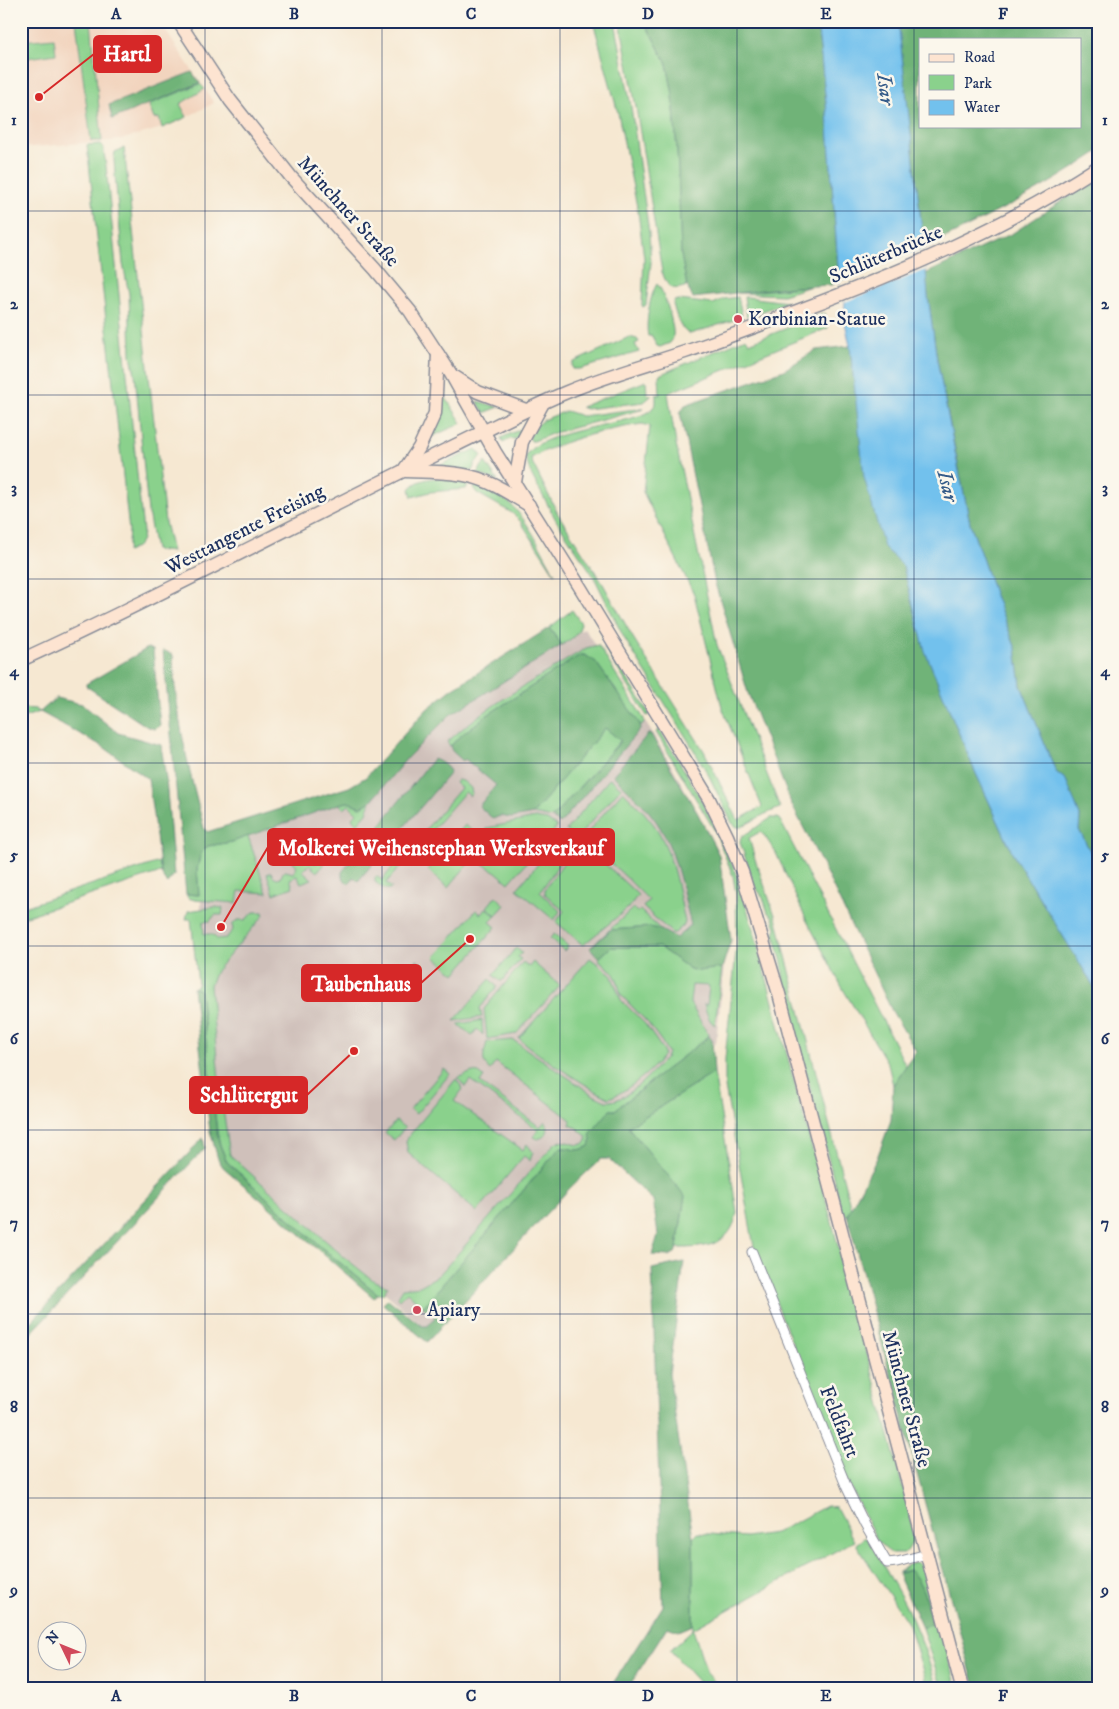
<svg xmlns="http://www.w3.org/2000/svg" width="1119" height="1709" viewBox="0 0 1119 1709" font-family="'IM FELL DW Pica',serif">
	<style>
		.built { fill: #f2d4be }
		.industrial { fill: #cfc0ba }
		.green { fill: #8ad18c; stroke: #528075; fill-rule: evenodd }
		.forest { fill: #6fb378; stroke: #45716b; fill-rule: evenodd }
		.water { fill: #72c1ed; stroke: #4678a6 }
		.pier { fill: #f6e8d2 }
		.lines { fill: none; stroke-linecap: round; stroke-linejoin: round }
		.minor-casing { stroke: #888c98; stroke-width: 11 }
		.secondary-casing { stroke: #888c98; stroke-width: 15 }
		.minor { stroke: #fff; stroke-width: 9 }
		.secondary { stroke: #fde4d1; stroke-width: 12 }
		.grid { fill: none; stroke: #1b2f5e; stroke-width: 1; stroke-opacity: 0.55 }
		.poi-dot { fill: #d1495b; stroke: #fbf7ec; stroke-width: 2 }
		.labels { text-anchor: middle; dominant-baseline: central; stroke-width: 5; stroke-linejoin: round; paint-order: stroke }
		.street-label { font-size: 20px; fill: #1b2f5e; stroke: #fbf7ec }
		.poi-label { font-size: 20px; fill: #1b2f5e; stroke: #fbf7ec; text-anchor: start }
		.water-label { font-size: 21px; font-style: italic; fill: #355b89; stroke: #fbf7ec }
		.leader { fill: none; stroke: #d62828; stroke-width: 2 }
		.callout-dot { fill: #d62828; stroke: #fbf7ec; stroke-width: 2 }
		.callout { fill: #d62828; stroke: #d62828; stroke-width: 2 }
		.callout-label { font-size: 21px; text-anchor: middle; font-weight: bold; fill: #fff }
		.neatline { fill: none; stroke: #1b2f5e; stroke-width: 2 }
		.grid-label { font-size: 16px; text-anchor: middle; font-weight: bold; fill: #1b2f5e }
	</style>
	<rect width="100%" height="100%" fill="#fbf7ec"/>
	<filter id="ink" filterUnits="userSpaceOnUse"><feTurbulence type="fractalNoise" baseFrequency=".02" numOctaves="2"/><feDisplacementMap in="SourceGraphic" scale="10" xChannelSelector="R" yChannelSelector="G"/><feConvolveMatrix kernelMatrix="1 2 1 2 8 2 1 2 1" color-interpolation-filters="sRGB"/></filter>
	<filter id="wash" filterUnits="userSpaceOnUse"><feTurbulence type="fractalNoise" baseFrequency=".0096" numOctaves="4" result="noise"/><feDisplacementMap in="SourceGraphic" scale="20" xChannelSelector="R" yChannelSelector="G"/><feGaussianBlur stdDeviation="1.12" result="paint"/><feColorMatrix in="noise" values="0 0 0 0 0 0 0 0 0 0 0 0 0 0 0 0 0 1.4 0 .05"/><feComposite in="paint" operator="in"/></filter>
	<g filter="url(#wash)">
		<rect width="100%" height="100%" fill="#f6e8d2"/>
		<!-- built -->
		<polygon class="built" points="21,21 159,21 214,103 169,126 120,140 21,148"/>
		<!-- industrial -->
		<polygon class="industrial" points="584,628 658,742 677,775 700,819 728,926 716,1043 628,1127 432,1334 227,1154 201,910 200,856 369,791 445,719"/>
		<!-- green -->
		<g class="green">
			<polygon points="76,21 91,21 102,141 91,141"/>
			<polygon points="593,21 615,21 631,106 649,233 651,263 646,305 643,307 642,305 644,258 638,212 618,113"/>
			<path d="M620 21H644L667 64 673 94 678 166 681 255 687 286C670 292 668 287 662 272L636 107Z"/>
			<polygon points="54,38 56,54 21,59 21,41"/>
			<polygon points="200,84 205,89 180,104 187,117 162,128 159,118 154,119 149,106 150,104"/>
			<path d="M101 144 103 146 106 166 143 532C142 544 138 547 127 552L129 531 87 145Z"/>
			<polygon points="124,148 165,522 172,552 155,550 148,512 135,374 131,355 129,294 123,264 115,175 114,158 115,152"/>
			<path d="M657 284C664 289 675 328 673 336 673 340 672 340 670 343L660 347 657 346 652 336H648C645 324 650 294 657 284Z"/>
			<polygon points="811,286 783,295 738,293"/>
			<path d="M738 297 742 315 734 320 690 334C679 330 676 314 673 304L674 301 679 300 713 304 724 299Z"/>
			<polygon points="744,297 748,297 787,302 747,317"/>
			<path d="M825 313 828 328 668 393 676 444 717 645 780 808 765 814 741 827H737L732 823 709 776 691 745 624 638 593 575 556 520 531 474 525 457C536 431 624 425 649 412L656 404V394L660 395 659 375 746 338 749 343ZM642 424 650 426 643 492 694 594 722 707 762 807 738 820 704 751 632 636 603 584 558 514 532 462 531 458C565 439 604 430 642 424Z"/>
			<polygon points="629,337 637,339 639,342 635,344 639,352 580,369 573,369 572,365 574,362"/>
			<polygon points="646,381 647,395 651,395 651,396 644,402 586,409 581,407"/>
			<polygon points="442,392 462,423 431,437 439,417"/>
			<polygon points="477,401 499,407 484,413"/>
			<polygon points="636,409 644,409 554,433 534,441 531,441 529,437 537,425 543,420 566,411 582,416"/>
			<polygon points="521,429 517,439 510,439 503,443 501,438"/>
			<polygon points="476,449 482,456 476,462 472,471 434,468"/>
			<polygon points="485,462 498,481 478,474 481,467"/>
			<path d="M441 477 453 478 469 482 466 489 430 492 412 497 410 489C417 479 430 479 441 477Z"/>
			<path d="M476 483C517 494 536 540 555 574L521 522 512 513 477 493 474 489Z"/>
			<path d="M572 610 581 623C579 635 571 639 562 645L549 628Z"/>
			<path d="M598 645 644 719V722L641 726 595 661 584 655H580L486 716 465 732 450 746 447 742C488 704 539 678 586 648Z"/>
			<polygon points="604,647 610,652 650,714 647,716"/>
			<polygon points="21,708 35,709 40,712 21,718"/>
			<polygon points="605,728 621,740 552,818 533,814"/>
			<path d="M659 729C686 772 712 815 731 861 741 885 747 911 755 935L910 1514C912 1531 917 1542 904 1554H891L878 1542 848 1483 754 1247 725 1087V1059L737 942 736 894 733 876 715 831 656 732Z"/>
			<polygon points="610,778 621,788 576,839 566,830"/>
			<path d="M457 780 463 781 471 788 472 794 470 796 465 792 386 883 392 888C385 892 381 886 375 882V878L376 876 382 880 461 788 455 783Z"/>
			<path d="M623 791C636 804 652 819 661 836 674 862 679 894 685 922L684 925 675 933H672L643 907 649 900C634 886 619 868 602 857 594 852 586 848 579 842Z"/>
			<polygon points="371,801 367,813 357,824 352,818 357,813 349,805 344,809 339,804 348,802 361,807"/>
			<polygon points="535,818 547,820 557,827 509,883 496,872 476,860 474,842 487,828"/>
			<polygon points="771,818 778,818 781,822 906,1066 893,1085 888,1064 843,989 806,919 776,853 764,835 760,832 749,838 755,859 777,921 851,1209 847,1215 843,1215 784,988 782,963 774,933 776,928 772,916 768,913 763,897 755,887 740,842 741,837"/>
			<polygon points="465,825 475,833 471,840 474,857 448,888 428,870"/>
			<polygon points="564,833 574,842 540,892 560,911 554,920 517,889"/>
			<polygon points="248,836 267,893 239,891 237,903 195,900 188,898 186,894 199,895 197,869 201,852 208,846 232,842"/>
			<polygon points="576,845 603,862 638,895 628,908 583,945 556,922 564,911 545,894 545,889"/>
			<polygon points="306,852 309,860 315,863 322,861 325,854 329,858 317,872 309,865 303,871 312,879 301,883 297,876 290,879 293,887 274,894 267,874 271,872 273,876 277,878 281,877 283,872 286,871 293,873 297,867 295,863 291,861 292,859 303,855"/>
			<polygon points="159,862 161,872 21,918 21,908"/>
			<polygon points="496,896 505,905 496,915 487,907"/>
			<polygon points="215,907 223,908 222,915 215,915 210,921 203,922 204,934 212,934 217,939 226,938 233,930 232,925 238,920 245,920 254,912 263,912 264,915 216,971 210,985 220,1089 230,1155 344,1257 374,1281 388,1286 383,1294 378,1294 322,1248 227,1162 220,1145 217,1132 200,992 198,989 193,988 198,984 191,919 186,919 188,911"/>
			<polygon points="486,908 496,916 490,922 496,927 455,974 435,957 476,910 481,914"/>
			<polygon points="633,908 638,912 640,910 661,930 650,927 611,930 590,948"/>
			<polygon points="554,934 568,946 564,951 550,938"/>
			<path d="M611 947H659L690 969 698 971 722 968 715 1025C708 1021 706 1011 704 1004L707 1005 709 986 692 985 690 1003 709 1036 615 1110H610L591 1140 589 1146C573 1155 571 1145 559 1149L423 1307 407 1292 399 1300 397 1298 403 1288 420 1286 439 1275 555 1143C567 1137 578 1151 587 1141V1137L577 1128 570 1125 571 1120 496 1062 490 1070C480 1062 484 1053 487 1042L513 1040 595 1096C598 1097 603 1100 606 1101 625 1104 653 1071 666 1058L668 1053 662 1042 648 1023 621 995 617 980 613 972 600 961 599 958Z"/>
			<polygon points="516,948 522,953 518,957 521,959 502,981 500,981 493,975"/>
			<path d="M590 958 611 974 621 1000 645 1024 663 1050 664 1054C659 1066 622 1095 609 1098 597 1093 523 1046 519 1038Z"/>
			<polygon points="417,960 423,965 408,982 402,978"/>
			<polygon points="523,962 529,967 533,962 560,986 516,1034 487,1039 484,1009"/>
			<polygon points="490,979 497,987 480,1008 482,1017 454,1021"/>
			<polygon points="482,1020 483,1035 477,1029 472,1036 458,1024"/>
			<polygon points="444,1069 450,1074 416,1114 410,1109"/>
			<path d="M472 1072 479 1073 484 1077 480 1083 540 1127 545 1121C551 1128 547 1138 537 1139L533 1137 538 1130 470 1080 465 1087 458 1078Z"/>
			<path d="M714 1073 737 1212C731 1246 706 1248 677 1248L685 1196 628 1127Z"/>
			<polygon points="456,1079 463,1089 454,1101 523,1150 527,1144 533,1152 530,1161 524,1156 477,1212 408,1153 406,1142 408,1137"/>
			<polygon points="396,1121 405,1128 394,1140 385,1133"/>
			<polygon points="826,1506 836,1507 854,1541 693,1629 707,1673 720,1688 704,1688 670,1650 693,1629 693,1538 697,1533 746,1537 775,1533"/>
			<path d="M864 1538H867C885 1569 905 1600 918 1633 926 1651 931 1669 937 1688H928L909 1625 856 1544Z"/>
			<path d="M914 1563C921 1563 923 1567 925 1573L957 1688H942L922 1628 932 1623 909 1570 898 1573 908 1565Z"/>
		</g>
		<!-- forest -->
		<g class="forest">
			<polygon points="644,21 817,21 827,112 839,281 831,285 779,288 693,298 687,286 681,255 678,166 673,94 667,64"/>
			<path d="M898 21H1098V152C1043 190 984 219 924 248ZM920 39H1080V126H920Z"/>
			<polygon points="192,72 200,83 112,119 109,105"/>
			<polygon points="1098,177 1098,866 1079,830 1080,816 1066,780 1056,772 1021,686 1016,649 994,593 970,523 937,360 925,274 1013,233"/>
			<polygon points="850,346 856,399 884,547 903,566 925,651 973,767 1015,858 1098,993 1098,1688 975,1688 847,1215 877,1158 891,1120 893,1085 916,1051 892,1011 822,864 791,803 748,693 715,583 680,413 685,405 784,370 816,350"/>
			<path d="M549 628 562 645 450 715 407 758 371 801 361 807 348 802 339 804 232 842 208 846 201 852 197 869 199 895 186 894 163 650 173 655C175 714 189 771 204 828L207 832 349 787 366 777 427 709 452 689Z"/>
			<polygon points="148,648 153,650 160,726 155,729 146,726 86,686 86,684"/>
			<polygon points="580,655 584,655 595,661 640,724 640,729 560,824 552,818 621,741 605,728 533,814 512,818 500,816 493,819 479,806 496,785 465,759 463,761 452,751 450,746 465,732 486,716"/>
			<polygon points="56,698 82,704 118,733 161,745 166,779 174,875 167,883 164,880 161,872 148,779 102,746 40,712"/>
			<path d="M648 734H651L653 738 697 812 719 855 731 940 722 968 698 971 690 969 659 947H611L599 958 590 948 611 930 650 927 661 930 676 938 691 925C682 889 676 847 653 817 642 802 626 789 613 775Z"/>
			<path d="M433 759C439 760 447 766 450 771L449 774 358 881 354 877 349 884 342 878V872Z"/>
			<polygon points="193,988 198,989 200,991 217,1132 220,1145 227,1162 322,1248 378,1294 374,1298 223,1167 218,1159 210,1131"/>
			<path d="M709 1036 712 1040 714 1073 628 1127 685 1196 677 1248 675 1253 668 1256 652 1255 658 1235 653 1200 609 1159H601L570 1188 427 1342 383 1304 388 1299 422 1326H428L435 1317 423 1307 559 1149C571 1145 573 1155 589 1146L591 1140 590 1134 610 1110H615Z"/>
			<polygon points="203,1138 205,1148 21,1344 21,1333"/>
			<polygon points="684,1262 669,1374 693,1538 693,1625 679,1631 667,1627 628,1688 610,1688 663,1606 652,1269"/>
			<path d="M909 1570C924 1581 927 1606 932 1623L922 1628 898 1574Z"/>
		</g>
		<!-- water -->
		<polygon class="water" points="817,21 898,21 924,248 928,296 937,360 955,452 970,523 994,593 1016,649 1021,686 1056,772 1066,780 1080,816 1079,830 1098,866 1098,993 1015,858 973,767 925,651 903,566 884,547 864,477 850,346 844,317 845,302 839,281 827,112"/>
		<!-- pier -->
		<polygon class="pier" points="924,248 926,270 845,302 839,281"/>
	</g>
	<g filter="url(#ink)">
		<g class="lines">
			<defs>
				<polyline id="minor" points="752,1252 847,1488 865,1525 887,1563 897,1562 927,1554"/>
				<g id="secondary">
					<polyline points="178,21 230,100 291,177 375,269 410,311 451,374 495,452 580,587 709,799 727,836 742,872 779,994 962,1688"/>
					<polyline points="455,377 478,392 526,410"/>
					<polyline points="404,470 419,448 435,413 438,354"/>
					<path d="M406 471C428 472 452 471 473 477 493 482 511 495 529 505"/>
					<polyline points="515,482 522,442 543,403"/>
					<path d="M21 660C168 593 309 516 454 446 492 428 528 408 567 392 605 376 646 365 685 352 723 339 760 325 797 311 902 272 1004 228 1098 167"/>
				</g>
			</defs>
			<!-- minor casing -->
			<use href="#minor" class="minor-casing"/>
			<!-- secondary casing -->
			<use href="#secondary" class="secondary-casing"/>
			<!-- minor -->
			<use href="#minor" class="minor"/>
			<!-- secondary -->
			<use href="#secondary" class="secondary"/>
		</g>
	</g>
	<!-- grid -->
	<path class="grid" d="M205 21V1688M382 21V1688M560 21V1688M737 21V1688M914 21V1688M21 211H1098M21 395H1098M21 579H1098M21 763H1098M21 946H1098M21 1130H1098M21 1314H1098M21 1498H1098"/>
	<!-- markers -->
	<g class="poi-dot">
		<circle cx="738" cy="319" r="5"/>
		<circle cx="417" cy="1310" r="5"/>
	</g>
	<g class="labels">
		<!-- street labels -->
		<g class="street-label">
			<text transform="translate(348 212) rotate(48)">Münchner Straße</text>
			<text transform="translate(886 255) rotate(-23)">Schlüterbrücke</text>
			<text transform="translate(245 530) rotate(-27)">Westtangente Freising</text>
			<text transform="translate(906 1399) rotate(75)">Münchner Straße</text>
			<text transform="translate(839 1422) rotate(68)">Feldfahrt</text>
		</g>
		<!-- poi labels -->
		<g class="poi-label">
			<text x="748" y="319">Korbinian-Statue</text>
			<text x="427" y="1310">Apiary</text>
		</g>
		<!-- water labels -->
		<g class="water-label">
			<text transform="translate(885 89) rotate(83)">Isar</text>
			<text transform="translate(947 486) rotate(76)">Isar</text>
		</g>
	</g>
	<!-- callouts -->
	<path class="leader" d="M39 97L94 54M221 927L268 847M470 939L421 983M354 1051L307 1095"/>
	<g class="callout-dot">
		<circle cx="39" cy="97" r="5"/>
		<circle cx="221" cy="927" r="5"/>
		<circle cx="470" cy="939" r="5"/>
		<circle cx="354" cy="1051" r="5"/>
	</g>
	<g class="callout">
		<rect x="94" y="36" width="67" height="36" rx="5"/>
		<rect x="268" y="829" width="346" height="36" rx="5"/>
		<rect x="302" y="965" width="119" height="36" rx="5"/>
		<rect x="190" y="1077" width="117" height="36" rx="5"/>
	</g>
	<g class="callout-label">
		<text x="127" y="61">Hartl</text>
		<text x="441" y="855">Molkerei Weihenstephan Werksverkauf</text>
		<text x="361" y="991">Taubenhaus</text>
		<text x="249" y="1102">Schlütergut</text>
	</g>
	<!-- margin -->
	<rect width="1119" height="1709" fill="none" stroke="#fbf7ec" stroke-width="55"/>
	<!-- legend -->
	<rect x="919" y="38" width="162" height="90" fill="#fbf7ec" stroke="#a1a7b3"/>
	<rect x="929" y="54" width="25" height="8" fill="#fde4d1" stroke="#a1a7b3"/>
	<text x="964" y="62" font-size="15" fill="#1b2f5e">Road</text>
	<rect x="929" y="75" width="25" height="15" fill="#8ad18c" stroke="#a1a7b3"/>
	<text x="964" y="88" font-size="15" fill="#1b2f5e">Park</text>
	<rect x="929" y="100" width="25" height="15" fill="#72c1ed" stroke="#a1a7b3"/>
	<text x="964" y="112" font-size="15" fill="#1b2f5e">Water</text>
	<!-- north arrow -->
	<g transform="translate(62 1646) rotate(313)"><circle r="24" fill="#fbf7ec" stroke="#a1a7b3"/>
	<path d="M0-4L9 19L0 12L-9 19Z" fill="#d1495b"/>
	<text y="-8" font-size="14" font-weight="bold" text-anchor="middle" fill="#1b2f5e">N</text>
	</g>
	<rect x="28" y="28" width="1064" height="1654" class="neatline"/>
	<g class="grid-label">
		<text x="116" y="19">A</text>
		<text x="294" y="19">B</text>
		<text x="471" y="19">C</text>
		<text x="648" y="19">D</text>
		<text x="826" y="19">E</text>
		<text x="1003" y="19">F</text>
		<text x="14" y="125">1</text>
		<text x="1105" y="125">1</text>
		<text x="14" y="309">2</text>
		<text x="1105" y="309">2</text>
		<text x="14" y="493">3</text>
		<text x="1105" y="493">3</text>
		<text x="14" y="676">4</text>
		<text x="1105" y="676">4</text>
		<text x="14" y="860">5</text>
		<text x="1105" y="860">5</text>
		<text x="14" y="1044">6</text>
		<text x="1105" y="1044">6</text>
		<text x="14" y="1228">7</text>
		<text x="1105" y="1228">7</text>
		<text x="14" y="1412">8</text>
		<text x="1105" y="1412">8</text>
		<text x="14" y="1595">9</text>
		<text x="1105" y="1595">9</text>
		<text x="116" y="1701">A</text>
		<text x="294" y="1701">B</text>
		<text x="471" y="1701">C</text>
		<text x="648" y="1701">D</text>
		<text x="826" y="1701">E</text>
		<text x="1003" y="1701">F</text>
	</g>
</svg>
